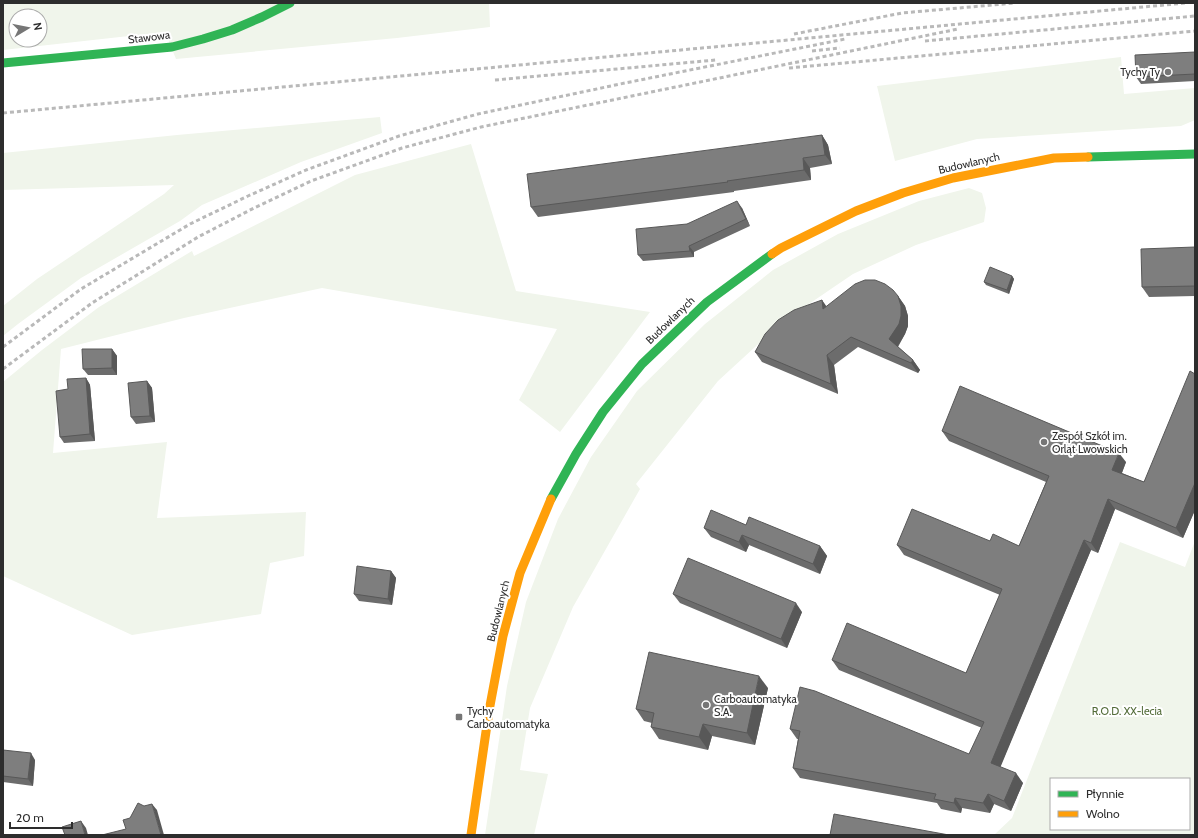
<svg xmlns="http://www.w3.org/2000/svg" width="1198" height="838" viewBox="0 0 1198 838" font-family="Cabin,sans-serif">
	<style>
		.green { fill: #f0f5eb; fill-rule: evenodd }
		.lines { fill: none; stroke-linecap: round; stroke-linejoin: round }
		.fast { stroke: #30b455; stroke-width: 9 }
		.slow { stroke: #ff9f0a; stroke-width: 9 }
		.rail { stroke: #b9b9b9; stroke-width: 3; stroke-dasharray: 4 3; stroke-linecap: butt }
		.wall { fill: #6c6c6c }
		.shaded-wall { fill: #585858 }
		.building { fill: #7e7e7e; stroke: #585858 }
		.poi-dot { fill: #767676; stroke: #fff; stroke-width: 1.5 }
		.labels { text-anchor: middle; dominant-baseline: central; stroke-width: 4; stroke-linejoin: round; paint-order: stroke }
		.street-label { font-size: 11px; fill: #2d2d2d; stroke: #fff }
		.poi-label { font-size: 11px; fill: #2d2d2d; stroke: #fff; text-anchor: start }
		.park-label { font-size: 11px; fill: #526b38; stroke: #fff }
	</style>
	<rect width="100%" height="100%" fill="#fff"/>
	<!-- green -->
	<g class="green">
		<path d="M3 3H489L490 27 397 38 176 59 165 32 3 50ZM16 16H40V40H16Z"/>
		<polygon points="1121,57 1124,94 1195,88 1195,120 1181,126 977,139 895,161 877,86"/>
		<polygon points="380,117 382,133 301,162 202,205 180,221 81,278 18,324 3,336 3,306 37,279 164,194 174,185 3,190 3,153 177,135"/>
		<polygon points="471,144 516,291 650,312 560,432 519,400 557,329 322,288 184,318 61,349 53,453 167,442 157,518 306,512 304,556 270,563 261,614 132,635 3,576 3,382 42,350 99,307 192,251 194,256 355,175"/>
		<polygon points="969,188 982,193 986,208 984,222 916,245 853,274 781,323 718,381 636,484 640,489 573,607 530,708 520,770 548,774 534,835 485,835 507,686 526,602 558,519 591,457 637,391 705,324 773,270 838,234 919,201"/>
		<path d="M1195 541V835H994L1012 818 1120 542 1185 567ZM1051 779H1189V829H1051Z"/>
	</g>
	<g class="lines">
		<!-- fast -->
		<g class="fast">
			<polyline points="3,63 172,47 203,39 232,30 262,17 290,3"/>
			<polyline points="1088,157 1195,154"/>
			<polyline points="551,499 576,454 603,412 642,364 707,302 772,254"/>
		</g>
		<!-- slow -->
		<g class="slow">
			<polyline points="772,254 781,248 856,211 903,193 953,178 1054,158 1088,157"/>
			<polyline points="471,835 489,711 503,636 520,573 551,499"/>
		</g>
		<!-- rail -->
		<g class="rail">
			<polyline points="794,34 902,13 1015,3"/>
			<polyline points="925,41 1195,16"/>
			<polyline points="812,51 840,48"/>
			<polyline points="789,68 1195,31"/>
			<polyline points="495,80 716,60"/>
			<polyline points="3,113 1186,3"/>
			<polyline points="3,347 81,289 190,224 248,196 306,170 399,136 478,114 625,83 845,39"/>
			<polyline points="3,369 92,303 198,237 254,208 311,181 402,148 481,127 958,29"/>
		</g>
	</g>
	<!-- wall -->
	<g class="wall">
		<polygon points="1195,52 1195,81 1141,84 1136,77"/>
		<polygon points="822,135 828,145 832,164 810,168 811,180 734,191 734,192 538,217 531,207"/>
		<polygon points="742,208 750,226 694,252 694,257 643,261 638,255 687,224"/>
		<polygon points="1195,247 1195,296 1149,297 1142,287"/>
		<polygon points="1012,276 1014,279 1009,294 986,285 984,282"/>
		<polygon points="898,296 905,306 908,316 908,326 905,334 898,347 913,360 920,370 918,373 858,347 834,365 838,394 762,362 755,352 822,300 826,307"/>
		<polygon points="112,349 117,356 117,375 88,375 83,369"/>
		<polygon points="1195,374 1195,510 1183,538 1115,509 1098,553 1091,550 1000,767 1023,783 1011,811 994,804 990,813 962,808 961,813 941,809 937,803 800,778 793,768 798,739 797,739 790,729 969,754 982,728 839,670 832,660 966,673 1000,595 904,555 897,545 990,541 1019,546 1046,482 949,441 942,431 1126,462 1122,473 1144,482"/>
		<polygon points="86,378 90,385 95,441 64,443 60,437 68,389"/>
		<polygon points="147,381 152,388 155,422 136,424 131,417"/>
		<polygon points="746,525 820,546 827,556 820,574 749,545 746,552 711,537 704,528"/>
		<polygon points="391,571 396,578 392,605 359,601 354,594"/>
		<polygon points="673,594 802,612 787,648 680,603"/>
		<polygon points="768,688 755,745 712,736 708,750 659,739 651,727 652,723 644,721 636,709"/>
		<polygon points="3,750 35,760 33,786 3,782"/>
	</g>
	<!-- shaded-wall -->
	<g class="shaded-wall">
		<polygon points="822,135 828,145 832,164 825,155"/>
		<polygon points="803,158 810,168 811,180 804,170"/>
		<polygon points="737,201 742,208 750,226 746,219"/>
		<polygon points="689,246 694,252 694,257 690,251"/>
		<polygon points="1012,276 1014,279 1009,294 1007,290"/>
		<polygon points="898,296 905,306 908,316 908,326 905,334 896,349 889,339"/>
		<polygon points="822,300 829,310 823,309"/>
		<polygon points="112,349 117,356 117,375 112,368"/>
		<polygon points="827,355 834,365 838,394 831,384"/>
		<polygon points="913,360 920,370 918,373 911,363"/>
		<polygon points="86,378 90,385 95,441 90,434"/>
		<polygon points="147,381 152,388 155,422 150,416"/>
		<polygon points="1119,453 1126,462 1119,480 1112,470"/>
		<polygon points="1195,483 1195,510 1183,538 1176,528"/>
		<polygon points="1108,499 1115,509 1098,553 1091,543"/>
		<polygon points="742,535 749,545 746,552 739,542"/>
		<polygon points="1084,540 1091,550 998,773 991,763"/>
		<polygon points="820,546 827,556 820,574 813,564"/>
		<polygon points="391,571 396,578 392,605 388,599"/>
		<polygon points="796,603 802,612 787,648 781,639"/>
		<polygon points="759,676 768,688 755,745 747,733"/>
		<polygon points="703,724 712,736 708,750 699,737"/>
		<polygon points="31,753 35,760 33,786 28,779"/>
		<polygon points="1016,773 1023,783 1011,811 1004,801"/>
		<polygon points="988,794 994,804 990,813 983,803"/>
		<polygon points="955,798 962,808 961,813 954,803"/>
		<polygon points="152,804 157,810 164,835 161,835"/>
		<polygon points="81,821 86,828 88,835 85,835"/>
	</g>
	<!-- building -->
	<g class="building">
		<polygon points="1195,52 1195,74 1136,77 1135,55"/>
		<polygon points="822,135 825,155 803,158 804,170 727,181 728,182 531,207 527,174"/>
		<polygon points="737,201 746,219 689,246 690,251 638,255 636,229 687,224"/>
		<polygon points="1195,247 1195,286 1142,287 1141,249"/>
		<polygon points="990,267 1012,276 1007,290 984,282"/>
		<polygon points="865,280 875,280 885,284 893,290 898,296 901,306 901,316 899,324 889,339 913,360 911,363 851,337 827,355 831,384 755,352 765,334 778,320 794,310 822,300 823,309 855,284"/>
		<polygon points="82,349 112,349 112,368 83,369"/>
		<polygon points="1190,371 1195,374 1195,483 1176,528 1108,499 1091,543 1084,540 991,763 1016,773 1004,801 988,794 983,803 955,798 954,803 934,799 936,794 793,768 800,731 790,729 800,687 815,691 969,754 984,722 832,660 847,623 966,673 1002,589 897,545 912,509 990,541 993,534 1019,546 1049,476 942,431 960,386 1119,453 1112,470 1144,482"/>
		<polygon points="86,378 90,434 60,437 56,391 68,389 67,379"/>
		<polygon points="147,381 150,416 131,417 128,383"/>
		<polygon points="711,510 746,525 749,517 820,546 813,564 742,535 739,542 704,528"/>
		<polygon points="688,558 796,603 781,639 673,594"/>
		<polygon points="357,566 391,571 388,599 354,594"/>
		<polygon points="649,652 759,676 747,733 703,724 699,737 651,727 654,713 636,709"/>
		<polygon points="3,750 31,753 28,779 3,776"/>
		<polygon points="138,803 144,806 152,804 161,835 102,835 126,829 123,820 130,818"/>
		<polygon points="834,814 949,835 830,835"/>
		<polygon points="81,821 85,835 65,835 62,827"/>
	</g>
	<!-- markers -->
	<g class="poi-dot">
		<circle cx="1168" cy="72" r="4"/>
		<circle cx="1044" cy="442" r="4"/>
		<circle cx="706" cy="705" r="4"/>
		<rect x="455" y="713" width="8" height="8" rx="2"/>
	</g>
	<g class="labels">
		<!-- street labels -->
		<g class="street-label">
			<text transform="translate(149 37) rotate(-7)">Stawowa</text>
			<text transform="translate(969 163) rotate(-13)">Budowlanych</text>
			<text transform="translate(670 320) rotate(-44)">Budowlanych</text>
			<text transform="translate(498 611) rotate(-76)">Budowlanych</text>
		</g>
		<!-- poi labels -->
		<g class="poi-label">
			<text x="1160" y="72" text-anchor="end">Tychy Ty</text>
			<text x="1052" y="436">Zespół Szkół im.<tspan x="1052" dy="13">Orląt Lwowskich</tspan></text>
			<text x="714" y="699">Carboautomatyka<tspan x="714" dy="13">S.A.</tspan></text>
			<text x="467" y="711">Tychy<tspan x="467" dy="13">Carboautomatyka</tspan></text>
		</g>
		<!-- park labels -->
		<g class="park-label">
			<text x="1127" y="711">R.O.D. XX-lecia</text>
		</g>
	</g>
	<!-- border -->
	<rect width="1198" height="838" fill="none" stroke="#2d2d2d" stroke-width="8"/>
	<!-- legend -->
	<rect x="1050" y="778" width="140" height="52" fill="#ffffff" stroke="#ababab"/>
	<rect x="1058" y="791" width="20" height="6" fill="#30b455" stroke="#ababab"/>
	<text x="1086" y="798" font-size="12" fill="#2d2d2d">Płynnie</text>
	<rect x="1058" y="811" width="20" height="6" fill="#ff9f0a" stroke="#ababab"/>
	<text x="1086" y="818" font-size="12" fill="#2d2d2d">Wolno</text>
	<!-- north arrow -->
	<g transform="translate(28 28) rotate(80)"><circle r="19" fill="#ffffff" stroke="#ababab"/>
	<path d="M0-3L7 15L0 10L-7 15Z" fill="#767676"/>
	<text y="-6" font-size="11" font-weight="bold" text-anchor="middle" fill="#2d2d2d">N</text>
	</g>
	<!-- scale -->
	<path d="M10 822v6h62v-6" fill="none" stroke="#2d2d2d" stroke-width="2"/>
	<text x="16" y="822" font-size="12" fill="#2d2d2d" stroke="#ffffff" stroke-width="3" paint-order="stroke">20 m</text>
</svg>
